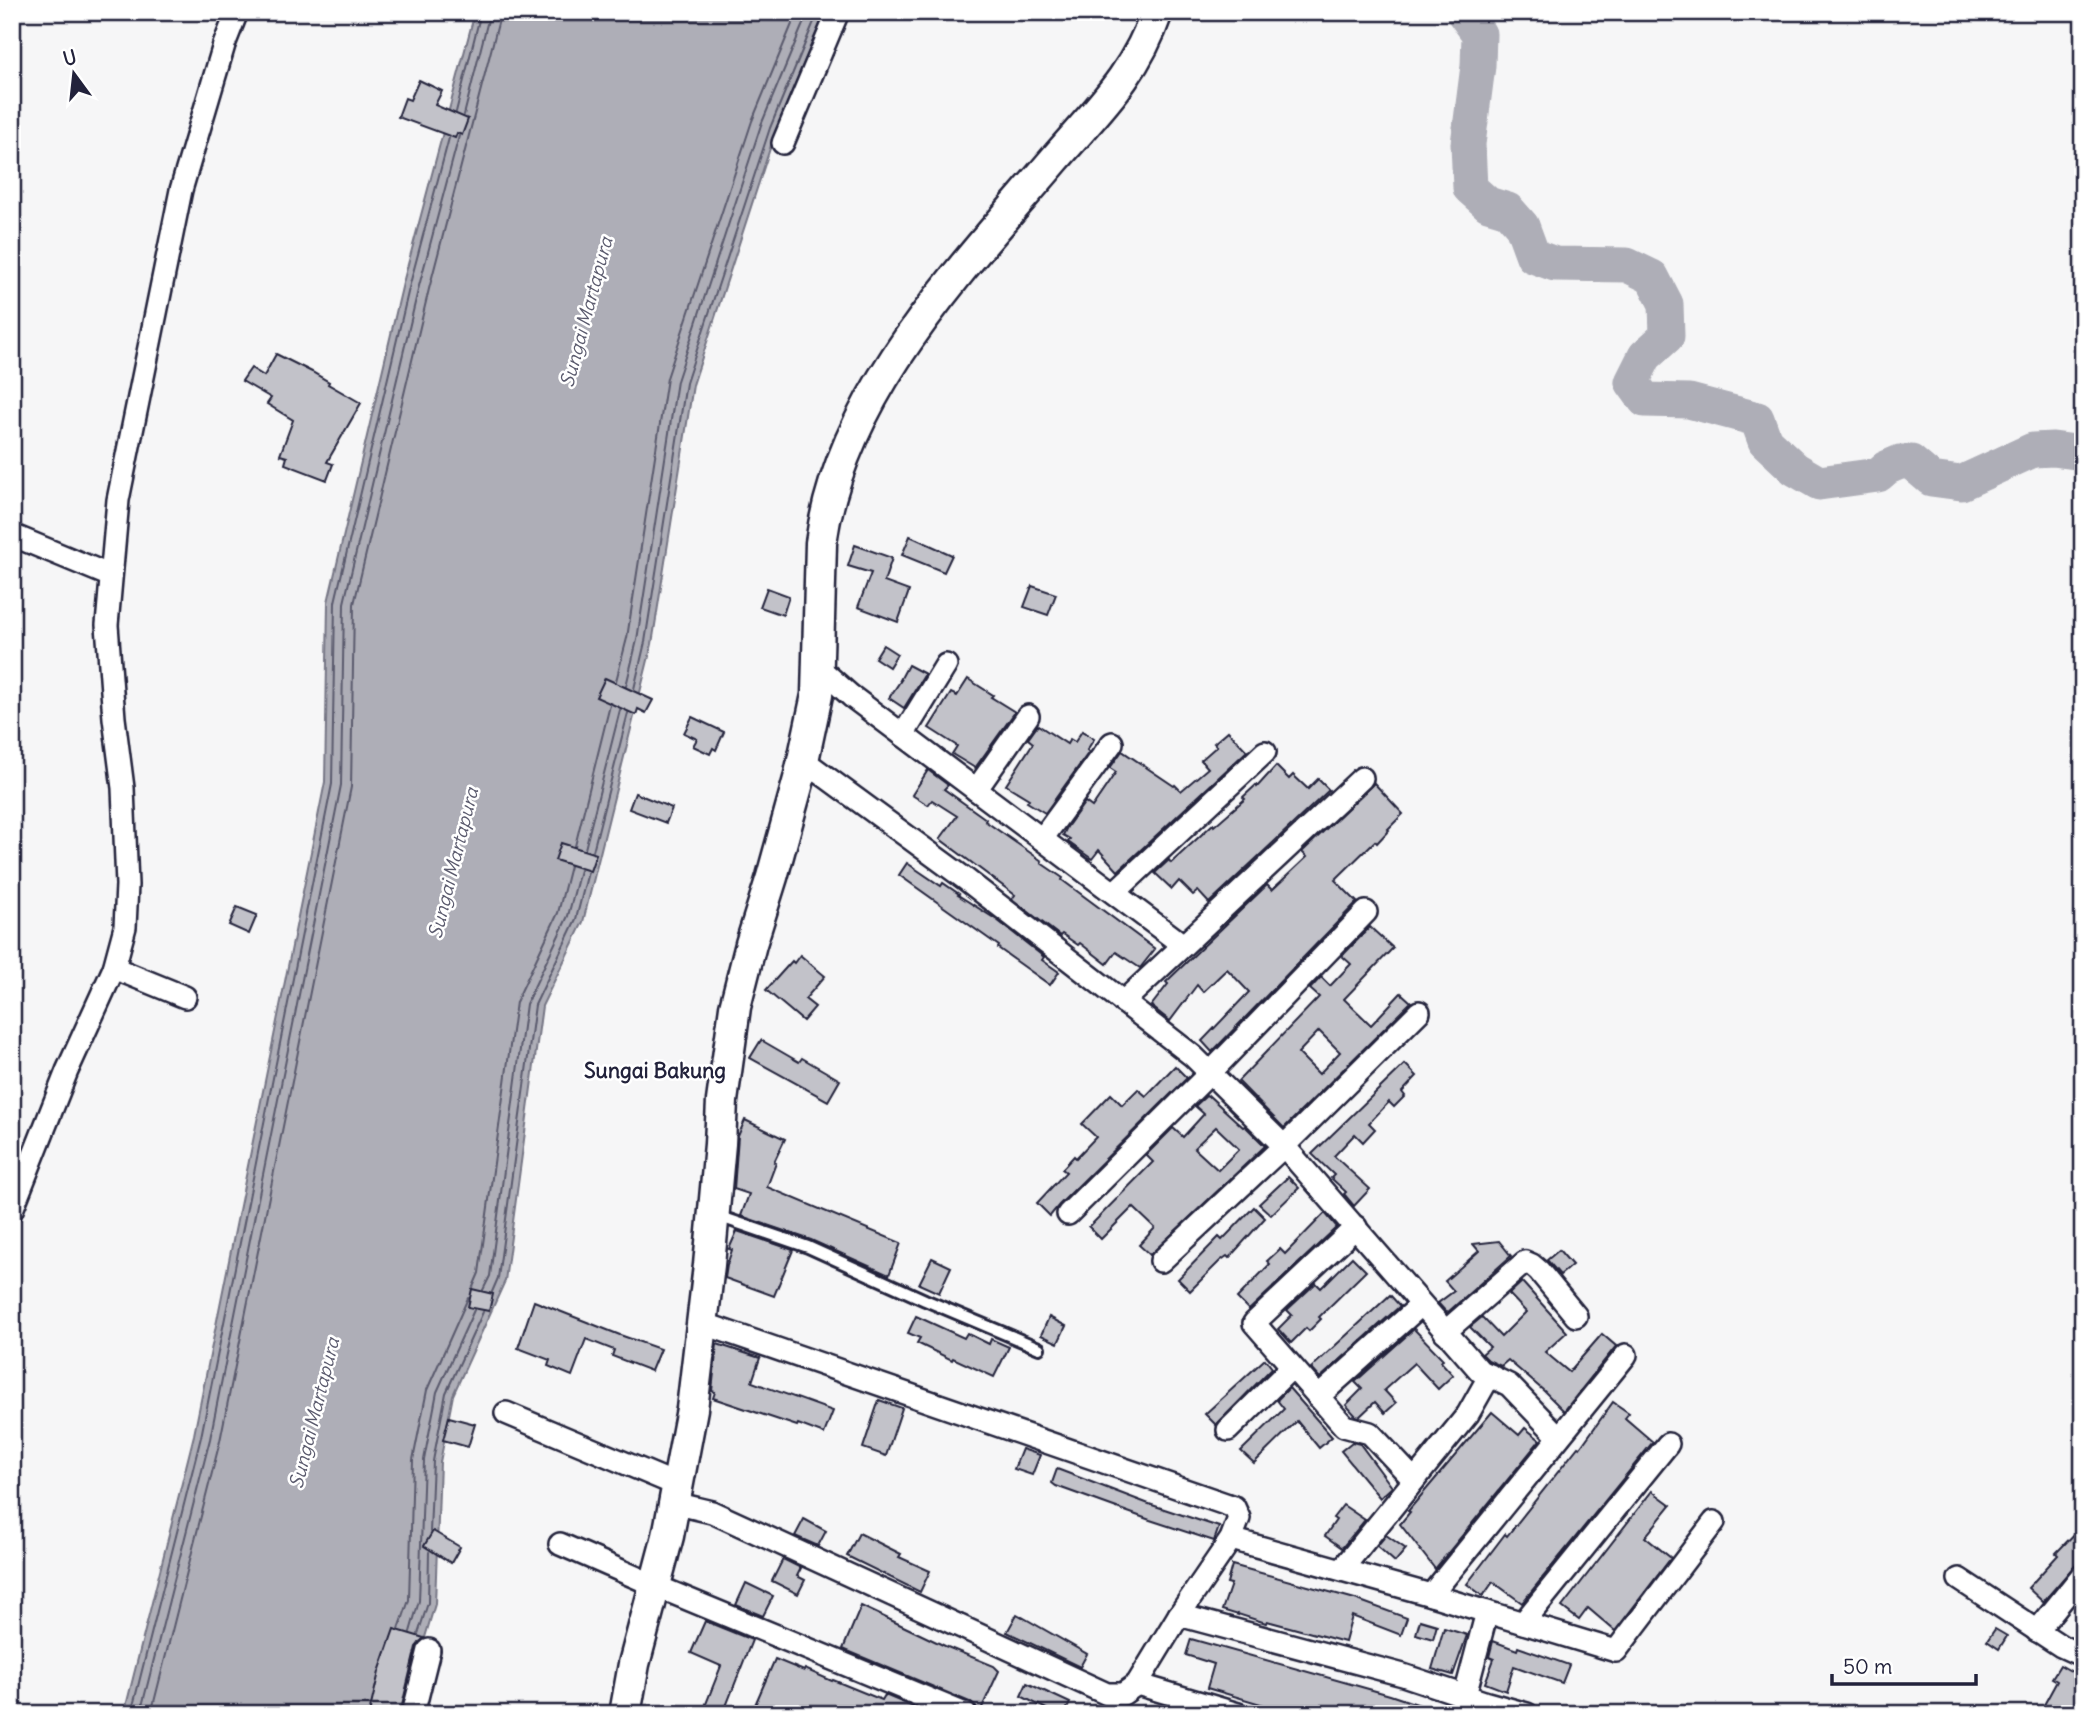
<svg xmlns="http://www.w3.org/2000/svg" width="2095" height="1726" viewBox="0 0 2095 1726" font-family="Delius,sans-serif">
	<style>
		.water { fill: #aeaeb7; stroke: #767685; stroke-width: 2 }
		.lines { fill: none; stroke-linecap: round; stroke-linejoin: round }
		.shore { stroke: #5a5a6d; stroke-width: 2 }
		.river { stroke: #aeaeb7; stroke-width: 35 }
		.building { fill: #c2c2c9; stroke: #22223b; stroke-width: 2; fill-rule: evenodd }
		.lane-casing { stroke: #22223b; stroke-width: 16 }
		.street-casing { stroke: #22223b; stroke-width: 26 }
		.secondary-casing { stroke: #22223b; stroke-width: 35 }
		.lane { stroke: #fff; stroke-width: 10 }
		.street { stroke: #fff; stroke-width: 21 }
		.secondary { stroke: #fff; stroke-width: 30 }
		.labels { text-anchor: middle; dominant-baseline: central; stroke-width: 5; stroke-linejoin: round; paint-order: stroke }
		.water-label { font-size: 19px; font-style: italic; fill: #5a5a6d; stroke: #fff }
		.quarter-label { font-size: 21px; font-weight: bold; fill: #22223b; stroke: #fff }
	</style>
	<rect width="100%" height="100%" fill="#f6f6f7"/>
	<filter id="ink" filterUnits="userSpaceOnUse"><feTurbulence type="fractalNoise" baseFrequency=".0143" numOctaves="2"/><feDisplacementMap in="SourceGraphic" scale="14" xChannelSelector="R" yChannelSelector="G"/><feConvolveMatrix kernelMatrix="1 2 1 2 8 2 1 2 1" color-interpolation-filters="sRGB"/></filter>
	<g filter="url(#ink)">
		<!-- water -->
		<polygon class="water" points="475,12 825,12 776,130 693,385 652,644 583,922 542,1006 505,1281 453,1395 440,1462 435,1604 402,1714 124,1714 194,1435 325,782 328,602 403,283"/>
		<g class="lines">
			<!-- shore -->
			<g class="shore">
				<polyline points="456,112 481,12"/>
				<polyline points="464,115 490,12"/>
				<polyline points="616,681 627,638 667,378 752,121 797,12"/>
				<polyline points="626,686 637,640 677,381 761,125 808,12"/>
				<polyline points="634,689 645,642 686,383 770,128 818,12"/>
				<polyline points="575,846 610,705"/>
				<polyline points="585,849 620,710"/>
				<polyline points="593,851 628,713"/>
				<polyline points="473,1287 479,1273 516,1002 558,913 570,866"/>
				<polyline points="483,1290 490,1276 526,1004 568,916 580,870"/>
				<polyline points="492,1292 498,1278 535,1005 576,919 588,872"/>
				<polyline points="430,1532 433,1461 446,1393 483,1312"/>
				<polyline points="399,1629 409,1600 413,1460 427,1390 468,1298"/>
				<polyline points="410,1632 419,1601 424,1460 437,1392 474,1310"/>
				<polyline points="418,1634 428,1603 429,1552"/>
				<polyline points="131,1714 201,1437 332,784 335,602 410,284 449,138"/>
				<polyline points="140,1714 210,1439 341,785 344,603 419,286 459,136"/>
				<polyline points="151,1714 220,1441 351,787 354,604 429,289 501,12"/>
			</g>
			<!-- river -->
			<polyline class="river" points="1463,12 1479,34 1478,66 1468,144 1470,188 1488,204 1508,210 1522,226 1533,256 1555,264 1627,265 1652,277 1666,304 1667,336 1645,356 1632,382 1645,400 1689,401 1757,419 1765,441 1795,469 1819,483 1878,475 1886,468 1900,462 1911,462 1931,479 1961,483 2033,450 2053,449 2083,453"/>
		</g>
		<!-- building -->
		<g class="building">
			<polygon points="419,80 442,91 435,105 468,119 462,135 457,133 455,138 398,117 405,98 410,100"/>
			<polygon points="276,354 312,372 329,382 328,384 361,403 327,462 333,464 327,480 285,464 287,457 280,455 293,420 267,404 271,398 242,381 251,368 264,376"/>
			<polygon points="910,536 952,555 944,572 902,555"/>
			<polygon points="855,545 892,558 884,582 909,591 898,622 858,607 871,573 848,566"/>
			<polygon points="1032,586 1056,594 1048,615 1024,607"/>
			<polygon points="767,588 789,596 783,615 760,607"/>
			<polygon points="883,645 897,654 889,667 875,658"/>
			<polygon points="908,665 925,674 904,708 889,698 901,680 900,680"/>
			<polygon points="605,678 653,700 646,713 638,709 636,715 596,697"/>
			<polygon points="968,679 993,695 991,697 1015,712 975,768 952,754 957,746 929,728 951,693 957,696"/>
			<polygon points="692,717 724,732 716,750 713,748 710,754 693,746 697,739 684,733"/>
			<polygon points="1038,725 1067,744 1070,739 1075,742 1082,731 1094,739 1087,750 1089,752 1045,813 1027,802 1029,799 1006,785 1033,743 1028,739"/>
			<polygon points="1228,731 1247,751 1118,871 1099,850 1092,859 1068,842 1070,839 1063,835 1067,827 1085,802 1092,807 1116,772 1110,768 1122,751 1174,786 1175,785 1181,791 1208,768 1201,760 1217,746 1214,743"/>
			<polygon points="1276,766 1289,779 1293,775 1308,789 1318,779 1329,790 1209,903 1198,891 1193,895 1179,881 1172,889 1155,873 1169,860 1171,863 1213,824 1214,826 1245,799 1243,797 1256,785 1257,787"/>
			<polygon points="928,770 948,785 944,789 986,819 985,821 1042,861 1041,863 1063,878 1062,880 1155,949 1140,968 1116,952 1107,964 1080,943 1078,945 1062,934 1060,936 1012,899 1015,895 940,839 957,816 932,800 928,805 912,795"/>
			<polygon points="1374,783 1403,814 1388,829 1389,830 1377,843 1375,841 1335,880 1357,902 1212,1052 1202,1041 1249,992 1227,969 1203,992 1197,985 1170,1021 1151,1006 1168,984 1166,982 1267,885 1272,890 1307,857 1302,852"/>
			<polygon points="635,793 672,808 666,823 629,809"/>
			<polygon points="561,843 596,854 590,871 555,860"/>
			<polygon points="907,863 941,886 943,883 959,894 958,895 997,920 1044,957 1042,960 1059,972 1050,985 998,948 999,946 899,875"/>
			<polygon points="237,907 257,915 249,934 229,925"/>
			<path d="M1370 927 1393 948 1344 999 1371 1025 1401 993 1411 1002 1284 1128 1238 1081 1319 997 1310 989 1321 977 1330 986 1351 964 1342 956ZM1319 1031 1340 1052 1319 1074 1298 1053Z"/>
			<polygon points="800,955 825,976 805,999 815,1007 803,1021 766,990 792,961 794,963"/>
			<polygon points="761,1040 799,1062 802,1058 840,1080 828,1101 750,1058"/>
			<polygon points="1405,1064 1417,1076 1402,1092 1405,1096 1394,1107 1389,1102 1369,1123 1375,1129 1363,1142 1355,1134 1334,1156 1370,1189 1354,1206 1344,1194 1346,1192 1331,1178 1334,1175 1312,1154"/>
			<polygon points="1175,1066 1187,1078 1059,1205 1050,1216 1037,1203 1066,1172 1062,1169 1074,1156 1076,1158 1096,1137 1082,1124 1111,1094 1122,1105 1138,1089 1146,1096"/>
			<path d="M1206 1096 1208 1097 1209 1096 1243 1127 1245 1126 1265 1146 1150 1255 1139 1245 1155 1228 1133 1207 1101 1239 1089 1227 1153 1162 1146 1155 1173 1128 1183 1137 1204 1114 1195 1106ZM1216 1127 1239 1149 1218 1170 1194 1148Z"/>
			<polygon points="745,1120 785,1139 774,1162 776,1163 767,1187 901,1243 889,1275 811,1240 741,1216 749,1194 734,1189 738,1136"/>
			<polygon points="1288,1177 1299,1188 1271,1215 1259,1204"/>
			<polygon points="1254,1207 1265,1218 1229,1258 1227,1256 1220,1261 1190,1291 1178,1279 1219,1237 1222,1240"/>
			<polygon points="1325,1213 1337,1227 1249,1310 1237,1298 1270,1264 1267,1261 1280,1249 1285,1254"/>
			<polygon points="737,1231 793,1250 774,1296 725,1278 727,1265 732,1250 729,1249"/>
			<polygon points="1499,1241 1511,1256 1447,1313 1438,1303 1454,1291 1445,1281 1479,1251 1473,1244"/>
			<polygon points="1559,1250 1572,1265 1560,1275 1547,1260"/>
			<polygon points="1352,1257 1366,1271 1319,1317 1321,1319 1309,1331 1306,1328 1291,1343 1278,1329 1292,1315 1287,1310 1316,1283 1321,1288"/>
			<polygon points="932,1258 951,1267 939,1293 919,1284"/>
			<polygon points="1522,1282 1567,1332 1545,1352 1569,1372 1602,1334 1616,1346 1564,1411 1544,1391 1508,1360 1501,1366 1488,1360 1482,1354 1490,1347 1470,1327 1482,1317 1501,1337 1526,1312 1509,1294"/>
			<polygon points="472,1289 493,1294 489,1311 468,1307"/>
			<polygon points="1390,1295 1400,1306 1320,1378 1311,1368"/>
			<polygon points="534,1301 620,1335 660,1349 651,1371 612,1356 614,1350 586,1339 572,1376 548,1366 550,1360 518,1348"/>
			<polygon points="916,1316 964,1338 967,1333 989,1344 991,1339 1009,1347 994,1377 953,1358 952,1360 917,1343 920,1338 908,1333"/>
			<polygon points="1049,1317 1066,1326 1058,1343 1041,1335"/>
			<polygon points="1414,1329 1443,1359 1441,1362 1453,1375 1438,1389 1414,1363 1384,1390 1396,1403 1385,1413 1375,1402 1359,1417 1356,1416 1346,1405 1362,1389 1355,1382"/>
			<polygon points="717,1344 760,1358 752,1382 833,1411 824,1434 798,1424 797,1426 713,1398 715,1392 712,1391"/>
			<polygon points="1265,1359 1272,1368 1216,1425 1205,1414"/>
			<polygon points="1289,1388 1332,1437 1319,1448 1297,1421 1254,1463 1241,1451 1284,1409 1277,1400"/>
			<polygon points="879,1400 902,1408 886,1456 863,1448"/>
			<polygon points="1613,1402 1629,1413 1625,1418 1653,1442 1522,1603 1493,1582 1483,1596 1467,1584 1505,1534 1507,1536 1578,1447 1580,1448"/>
			<polygon points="1492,1412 1519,1435 1525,1428 1540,1440 1435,1569 1400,1524 1410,1512 1408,1511"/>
			<polygon points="449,1417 475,1424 468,1447 443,1440"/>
			<polygon points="1352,1442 1360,1444 1392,1487 1380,1498 1341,1451"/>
			<polygon points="1022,1449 1040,1455 1032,1475 1014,1469"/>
			<polygon points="1057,1469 1149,1504 1219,1527 1214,1541 1150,1520 1056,1486 1052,1483"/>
			<polygon points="1652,1491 1671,1505 1645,1537 1671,1558 1615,1631 1588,1608 1579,1620 1562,1607"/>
			<polygon points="1343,1505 1365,1520 1342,1548 1325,1536 1336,1520 1333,1518"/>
			<polygon points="804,1519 826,1531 818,1546 795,1536"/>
			<polygon points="2083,1525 2083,1556 2043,1602 2028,1588 2058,1555 2056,1553"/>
			<polygon points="433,1531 460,1547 451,1563 424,1546"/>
			<polygon points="859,1533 901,1554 899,1557 930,1571 920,1592 847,1556"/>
			<polygon points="1386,1535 1406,1549 1395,1562 1377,1546"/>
			<polygon points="783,1559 801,1568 797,1576 805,1580 798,1594 772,1581"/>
			<polygon points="1232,1565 1355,1599 1407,1618 1401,1635 1352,1616 1345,1642 1267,1621 1266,1623 1238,1614 1238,1615 1222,1610 1231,1584 1227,1583"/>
			<polygon points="746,1583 773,1596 763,1616 736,1605"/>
			<polygon points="861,1606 945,1646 994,1666 999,1671 979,1714 976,1707 970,1702 843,1649"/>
			<polygon points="1017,1614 1087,1654 1080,1667 1007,1632"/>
			<polygon points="1420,1620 1437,1625 1433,1639 1416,1634"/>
			<polygon points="705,1621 752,1640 723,1714 702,1714 721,1666 691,1653"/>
			<polygon points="1444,1628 1467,1635 1453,1675 1432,1669"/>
			<polygon points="394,1629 424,1638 416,1647 400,1714 369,1714 379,1672"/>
			<polygon points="1995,1629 2007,1636 1999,1649 1987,1641"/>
			<polygon points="1191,1639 1390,1695 1435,1710 1435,1714 1395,1714 1369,1706 1366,1714 1294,1714 1207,1688 1214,1664 1186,1655"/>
			<polygon points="1493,1641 1517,1650 1518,1647 1569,1665 1562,1683 1514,1666 1506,1691 1485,1683 1494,1659 1489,1657"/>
			<polygon points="775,1659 804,1671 805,1669 832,1681 833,1680 882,1700 885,1695 930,1714 751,1714"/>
			<polygon points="2060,1665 2083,1678 2083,1688 2068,1714 2039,1714 2057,1681 2052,1678"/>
			<polygon points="1027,1683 1070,1703 1064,1714 1056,1714 1021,1696"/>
		</g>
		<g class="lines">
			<defs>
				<polyline id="lane" points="715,1215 808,1247 925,1300 1039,1348"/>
				<g id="street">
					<polyline points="783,143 838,12"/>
					<polyline points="12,535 111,576"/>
					<polyline points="817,666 851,696 1183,945"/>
					<polyline points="903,735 946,665"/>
					<polyline points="803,760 964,878 1193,1056 1284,1146 1480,1371 1509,1385 1559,1437"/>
					<polyline points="976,790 1028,716"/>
					<polyline points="1042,839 1112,743"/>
					<polyline points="1114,893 1265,752"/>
					<polyline points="114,968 185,997"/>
					<polyline points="1123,1002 1362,778"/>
					<polyline points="12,1210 67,1071 114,968 125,927 127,885 123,788 114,718 107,625 118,500 181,190 224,45 237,12"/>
					<polyline points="1068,1214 1210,1073 1366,912"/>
					<polyline points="1356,1227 1254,1323 1344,1426 1370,1433 1414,1480"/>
					<polyline points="1161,1261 1284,1146 1419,1012"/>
					<polyline points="1445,1332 1525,1262 1532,1265 1539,1271 1576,1316"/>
					<polyline points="1318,1397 1421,1305"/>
					<polyline points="506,1413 677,1485"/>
					<polyline points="1228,1430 1292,1367"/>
					<polyline points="674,1503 712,1512 1107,1694 1123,1694 1137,1684 1179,1615 1231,1539 1239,1518 1234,1507 702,1323"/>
					<polyline points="1231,1539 1431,1595 1616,1651 1714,1522"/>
					<polyline points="560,1544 656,1586 965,1714"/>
					<polyline points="1342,1569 1468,1414 1490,1375"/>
					<polyline points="1959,1579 2061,1646 2083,1656"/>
					<polyline points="1431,1595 1626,1355"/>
					<polyline points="1179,1615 1403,1675 1484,1702 1527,1714"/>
					<polyline points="1523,1623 1668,1444"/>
					<polyline points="2037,1631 2083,1574"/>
					<polyline points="1137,1684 1238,1714"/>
					<polyline points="413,1714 429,1650"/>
					<polyline points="1460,1714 1487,1612"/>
				</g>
				<path id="secondary" d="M625 1714 634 1664 668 1536 692 1409 709 1265 720 1144 722 1101 735 1007 751 944 772 877 799 779 817 695 821 543C841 393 961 270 1055 159 1097 110 1135 76 1157 12"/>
			</defs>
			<!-- lane casing -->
			<use href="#lane" class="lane-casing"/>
			<!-- street casing -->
			<use href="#street" class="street-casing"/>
			<!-- secondary casing -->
			<use href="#secondary" class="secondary-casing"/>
			<!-- lane -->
			<use href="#lane" class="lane"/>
			<!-- street -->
			<use href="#street" class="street"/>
			<!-- secondary -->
			<use href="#secondary" class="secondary"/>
		</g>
	</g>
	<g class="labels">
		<!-- water labels -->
		<g class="water-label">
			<text transform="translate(586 312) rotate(-75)">Sungai Martapura</text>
			<text transform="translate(453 863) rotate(-76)">Sungai Martapura</text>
			<text transform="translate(314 1413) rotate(-76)">Sungai Martapura</text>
		</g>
		<!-- quarter labels -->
		<g class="quarter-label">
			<text x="655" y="1070">Sungai Bakung</text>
		</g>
	</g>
	<!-- margin -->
	<rect width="2095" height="1726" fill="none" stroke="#fff" stroke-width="42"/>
	<rect x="21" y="21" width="2053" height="1684" fill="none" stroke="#22223b" stroke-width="2.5" filter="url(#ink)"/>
	<!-- north arrow -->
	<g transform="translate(74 74) rotate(345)" stroke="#ffffff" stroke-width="5" paint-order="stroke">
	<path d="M0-5L12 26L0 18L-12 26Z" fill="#22223b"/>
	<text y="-10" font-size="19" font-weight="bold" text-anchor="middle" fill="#22223b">U</text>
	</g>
	<!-- scale -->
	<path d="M1832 1674v10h144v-10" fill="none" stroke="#22223b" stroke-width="3.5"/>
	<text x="1843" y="1674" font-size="21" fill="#22223b" stroke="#ffffff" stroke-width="5" paint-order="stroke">50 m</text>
</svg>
